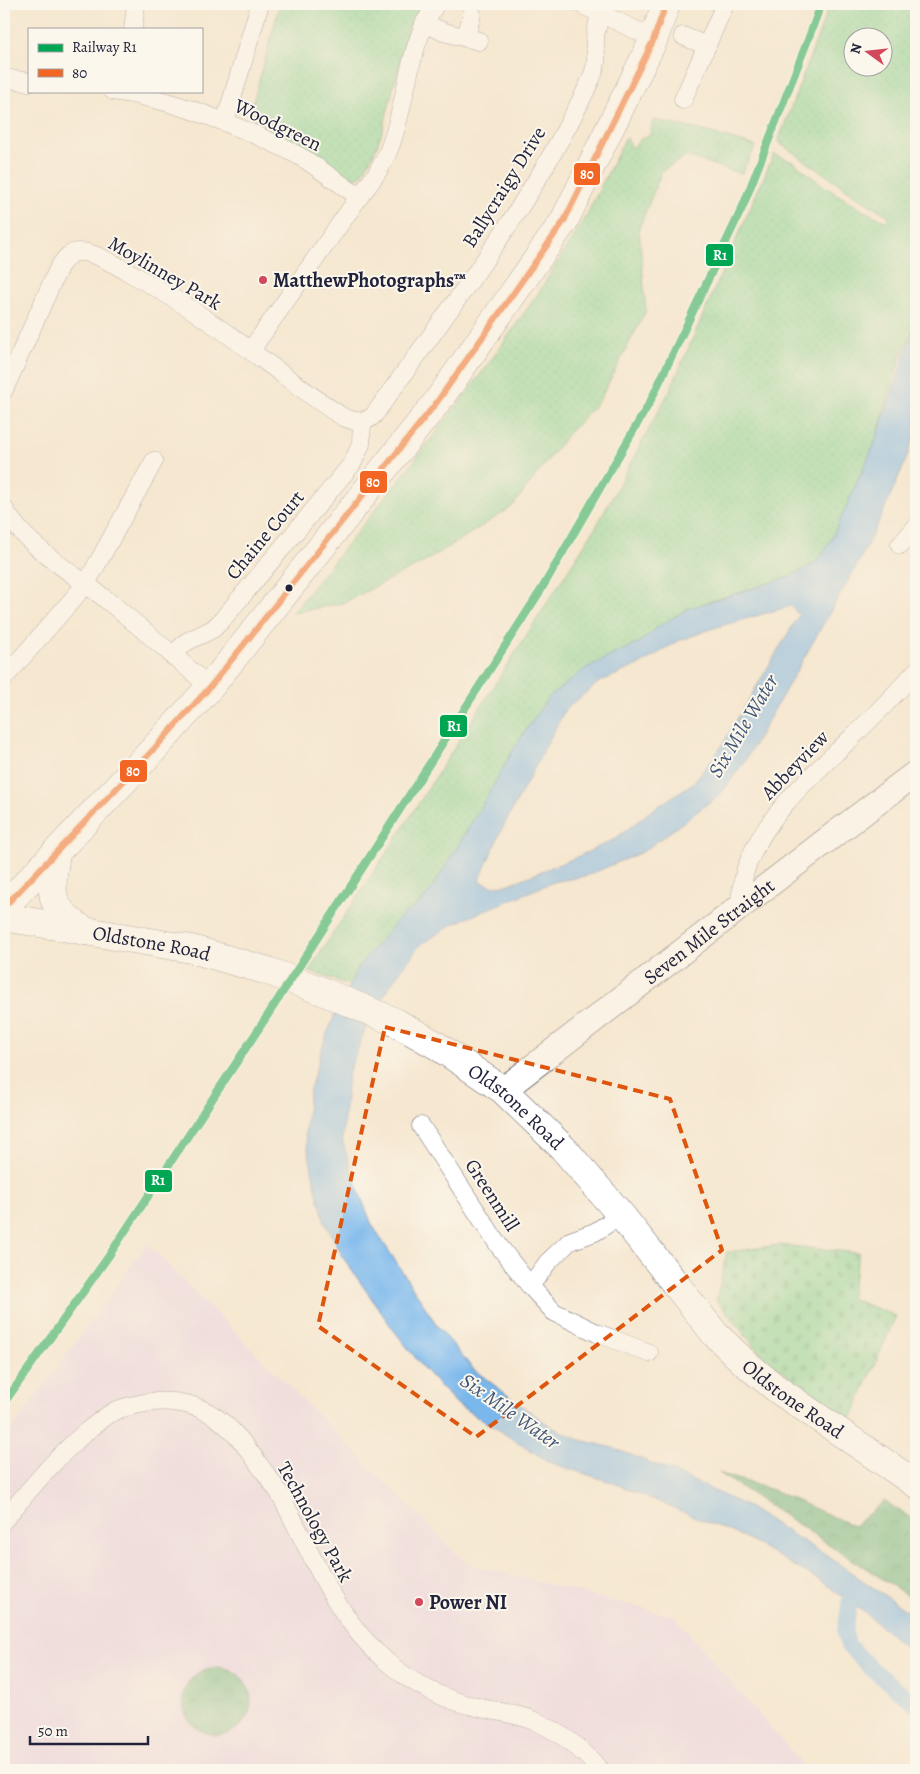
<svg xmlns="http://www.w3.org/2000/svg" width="920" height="1774" viewBox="0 0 920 1774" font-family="Alegreya,serif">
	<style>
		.built { fill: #e9d2ee }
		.grass { fill: url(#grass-dots); stroke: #547c6a; fill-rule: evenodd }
		.forest { fill: url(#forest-crowns); stroke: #476d5e }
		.cemetery { fill: url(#cemetery-stones); stroke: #547c6a }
		.water { fill: #79b7ec; stroke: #4e6c94; fill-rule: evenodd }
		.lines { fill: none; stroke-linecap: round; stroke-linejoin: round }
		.canal { stroke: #79b7ec; stroke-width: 16 }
		.street-casing { stroke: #6c676f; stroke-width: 19 }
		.secondary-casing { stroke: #6c676f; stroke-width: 27 }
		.primary-casing { stroke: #6c676f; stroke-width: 29 }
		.highway-casing { stroke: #6c676f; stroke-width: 29 }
		.street { stroke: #fff; stroke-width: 18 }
		.secondary { stroke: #fff; stroke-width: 25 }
		.primary { stroke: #fff; stroke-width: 28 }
		.highway { stroke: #fff; stroke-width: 28 }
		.bus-1-casing { stroke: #fbf7ec; stroke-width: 10 }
		.bus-1 { stroke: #f26522; stroke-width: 6 }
		.rail-1-casing { stroke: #fbf7ec; stroke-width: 11 }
		.rail-1 { stroke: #00a651; stroke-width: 8 }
		.marked { fill: none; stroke: #de560e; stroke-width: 4; stroke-dasharray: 10 6; stroke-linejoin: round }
		.poi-dot { fill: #d1495b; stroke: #fbf7ec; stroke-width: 2 }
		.bus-dot { fill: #22223b; stroke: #fbf7ec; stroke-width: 2 }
		.labels { text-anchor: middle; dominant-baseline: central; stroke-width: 4; stroke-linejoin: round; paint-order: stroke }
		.street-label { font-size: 20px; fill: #22223b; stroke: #fbf7ec }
		.poi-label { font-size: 20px; font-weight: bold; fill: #22223b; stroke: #fbf7ec; text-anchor: start }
		.water-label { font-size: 21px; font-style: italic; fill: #405679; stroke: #fbf7ec }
		.line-badge { stroke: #fbf7ec; stroke-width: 2 }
		.badge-label { font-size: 14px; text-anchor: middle; font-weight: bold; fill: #fff }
	</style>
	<defs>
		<pattern id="grass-dots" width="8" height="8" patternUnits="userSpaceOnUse" patternTransform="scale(1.25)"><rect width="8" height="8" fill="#85d799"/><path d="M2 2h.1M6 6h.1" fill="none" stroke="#73b885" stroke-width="1.8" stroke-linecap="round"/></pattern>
		<pattern id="forest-crowns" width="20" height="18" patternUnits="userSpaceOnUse" patternTransform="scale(1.25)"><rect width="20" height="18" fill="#6cb881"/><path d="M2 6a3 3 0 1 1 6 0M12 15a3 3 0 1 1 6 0" fill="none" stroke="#58956b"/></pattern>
		<pattern id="cemetery-stones" width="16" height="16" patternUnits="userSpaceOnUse" patternTransform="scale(1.25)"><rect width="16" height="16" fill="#85d799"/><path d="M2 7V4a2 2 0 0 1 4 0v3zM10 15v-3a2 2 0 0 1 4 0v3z" fill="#73b885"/></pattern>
	</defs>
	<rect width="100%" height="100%" fill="#fbf7ec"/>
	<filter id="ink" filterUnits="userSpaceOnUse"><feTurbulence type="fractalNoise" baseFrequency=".02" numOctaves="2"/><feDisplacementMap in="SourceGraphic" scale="10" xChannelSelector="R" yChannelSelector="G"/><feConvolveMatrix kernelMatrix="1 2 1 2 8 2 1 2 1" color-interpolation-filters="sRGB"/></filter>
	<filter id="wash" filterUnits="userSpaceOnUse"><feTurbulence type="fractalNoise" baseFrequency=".0096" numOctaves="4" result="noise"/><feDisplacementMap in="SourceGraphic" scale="20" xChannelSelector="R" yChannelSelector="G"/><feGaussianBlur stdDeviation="1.12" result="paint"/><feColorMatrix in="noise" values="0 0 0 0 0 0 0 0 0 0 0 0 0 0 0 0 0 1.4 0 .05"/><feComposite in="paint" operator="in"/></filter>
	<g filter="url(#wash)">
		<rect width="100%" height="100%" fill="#f6e7d0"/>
		<!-- built -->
		<polygon class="built" points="147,1244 467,1564 674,1616 807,1770 4,1770 4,1440"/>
		<!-- grass -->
		<g class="grass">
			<polygon points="280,4 422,4 409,26 383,129 374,153 362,175 356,178 349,176 249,117"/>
			<path d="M830 4H916V323L899 362 875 443 832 538 818 561 792 576 687 609 640 642 603 660 548 698 514 748 485 801 429 893 386 934 360 964 350 985 308 971 399 834 597 525 670 390 774 154 793 162 824 186 864 211 887 222 889 216 864 201 778 142ZM852 38H882V68H852Z"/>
			<polygon points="653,120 701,130 756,146 741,174 686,156 662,171 639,228 646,311 599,401 567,435 512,507 428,560 343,603 292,613 407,470 484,370 539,292 587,214 626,137 633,149 639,140 650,135"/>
		</g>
		<!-- forest -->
		<g class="forest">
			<polygon points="719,1473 773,1490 854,1526 884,1501 916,1521 916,1601"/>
			<circle cx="217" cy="1701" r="34"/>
		</g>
		<!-- cemetery -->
		<polygon class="cemetery" points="779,1245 859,1253 850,1298 896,1316 851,1419 765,1359 716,1300 727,1252"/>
		<!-- water -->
		<path class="water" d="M916 324V431L905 462 882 515 857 565 746 759 721 794 644 851 586 876 553 882 455 923 420 945 393 981 368 1022 348 1074 342 1139 353 1177 372 1225 438 1327 473 1369 519 1404 552 1427 577 1439 613 1448 674 1472 748 1507 830 1558 916 1617V1656L865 1613 824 1583 746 1538 611 1482 551 1463 457 1404 425 1370 393 1329 344 1259 325 1223 314 1180 305 1134 309 1093 324 1042 336 1011 360 964 402 915 419 904 431 890 485 801 514 748 548 698 586 668 640 642 658 627 687 609 792 576 818 561 832 538 875 443 902 363ZM791 606 799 615 717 753 693 783 651 811 615 839 575 858 507 885 492 886 479 881 500 833 565 710 599 682 641 664 678 641 717 627Z"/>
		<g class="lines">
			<!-- canal -->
			<polyline class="canal" points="852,1586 845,1632 848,1645 871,1668 916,1705"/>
		</g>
	</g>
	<g filter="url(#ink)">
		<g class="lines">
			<defs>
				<g id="street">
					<polyline points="580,4 642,33 653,41"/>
					<polyline points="424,23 444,32 479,41"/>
					<polyline points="133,29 136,4"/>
					<polyline points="683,36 707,46"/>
					<polyline points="466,38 472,14"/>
					<polyline points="4,78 29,82"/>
					<path d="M113 91C159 97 202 112 244 130 265 139 286 148 306 160 324 172 342 185 359 197"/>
					<polyline points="683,100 725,4"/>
					<polyline points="225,122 260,4"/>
					<path d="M251 350 359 197C371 182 381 169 388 152 408 104 406 47 436 4"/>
					<path d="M4 390 59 267C64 260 70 251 79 252 95 252 111 263 125 270 171 295 217 325 259 357 287 377 314 399 343 417 355 422 365 424 374 415 448 311 528 209 584 94 589 84 595 73 596 62 597 54 594 47 595 40 595 27 601 15 606 4"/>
					<path d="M4 508C24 546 75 574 108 601 143 629 176 658 210 687"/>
					<polyline points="900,545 916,527"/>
					<polyline points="172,656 186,642 213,629 222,620 352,464 361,444 362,422"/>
					<polyline points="4,678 86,584 154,461"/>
					<path d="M739 908C741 893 742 877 748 863 767 815 807 780 844 745 869 721 893 697 916 671"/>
					<polyline points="421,1126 499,1246 530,1286 554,1312 597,1333 649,1353"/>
					<polyline points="530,1286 548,1262 570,1241 595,1232 621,1215"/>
					<path d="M4 1520C30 1489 56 1457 87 1431 95 1425 104 1417 113 1412 124 1406 140 1404 152 1402 205 1397 233 1426 260 1466 268 1477 277 1488 283 1500 313 1557 337 1620 387 1662 413 1684 444 1700 477 1707 495 1712 515 1713 532 1720 558 1730 582 1749 600 1770"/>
				</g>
				<g id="secondary">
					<path id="s1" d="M503 1090 823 843 916 773"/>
				</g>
				<polyline id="primary" points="4,907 154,749 210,687 437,402 564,221 653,41 666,4"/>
				<g id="highway">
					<path d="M56 852C51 894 46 906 85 931"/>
					<path id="s2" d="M4 917 191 949 268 971 317 989 395 1022 436 1045 503 1090 563 1148 621 1215 715 1334 745 1363 778 1390 916 1484"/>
				</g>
			</defs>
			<!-- street casing -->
			<use href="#street" class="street-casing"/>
			<!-- secondary casing -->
			<use href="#secondary" class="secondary-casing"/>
			<!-- primary casing -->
			<use href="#primary" class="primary-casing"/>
			<!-- highway casing -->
			<use href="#highway" class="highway-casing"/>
			<!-- street -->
			<use href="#street" class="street"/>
			<!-- secondary -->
			<use href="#secondary" class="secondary"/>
			<!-- primary -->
			<use href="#primary" class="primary"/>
			<!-- highway -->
			<use href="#highway" class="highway"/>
			<defs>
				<polyline id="bus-1" points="4,907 154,749 210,687 437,402 564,221 653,41 666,4"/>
			</defs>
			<!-- bus-1 casing -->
			<use href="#bus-1" class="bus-1-casing"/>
			<!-- bus-1 -->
			<use href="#bus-1" class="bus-1"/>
			<defs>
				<polyline id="rail-1" points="4,1403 108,1257 275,1004 541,590 650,402 743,206 809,37 821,4"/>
			</defs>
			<!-- rail-1 casing -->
			<use href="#rail-1" class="rail-1-casing"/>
			<!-- rail-1 -->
			<use href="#rail-1" class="rail-1"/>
		</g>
	</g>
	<!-- marked area -->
	<path d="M0 0H920V1774H0ZM385 1027 670 1099 722 1250 476 1437 318 1326Z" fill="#f6e7d0" fill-opacity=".55" fill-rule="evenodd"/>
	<path class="marked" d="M385 1027 670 1099 722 1250 476 1437 318 1326Z"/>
	<!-- markers -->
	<g class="poi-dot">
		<circle cx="263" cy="280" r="5"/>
		<circle cx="419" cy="1602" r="5"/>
	</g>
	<circle class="bus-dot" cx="289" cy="588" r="4.5"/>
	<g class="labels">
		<!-- street labels -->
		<g class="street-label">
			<text transform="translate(278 125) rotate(26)">Woodgreen</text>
			<text transform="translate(504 187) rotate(-58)">Ballycraigy Drive</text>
			<text transform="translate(165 273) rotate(30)">Moylinney Park</text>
			<text transform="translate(265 535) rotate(-50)">Chaine Court</text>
			<text transform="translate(795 765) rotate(-46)">Abbeyview</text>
			<text stroke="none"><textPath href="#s1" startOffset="260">Seven Mile Straight</textPath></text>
			<text stroke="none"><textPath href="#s2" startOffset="150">Oldstone Road</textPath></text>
			<text stroke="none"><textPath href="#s2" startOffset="555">Oldstone Road</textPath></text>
			<text transform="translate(492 1195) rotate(57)">Greenmill</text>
			<text stroke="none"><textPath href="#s2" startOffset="960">Oldstone Road</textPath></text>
			<text transform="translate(315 1522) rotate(61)">Technology Park</text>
		</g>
		<!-- poi labels -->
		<g class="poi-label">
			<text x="273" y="280">MatthewPhotographs™</text>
			<text x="429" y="1602">Power NI</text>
		</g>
		<!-- water labels -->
		<g class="water-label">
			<text transform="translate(743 726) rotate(-59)">Six Mile Water</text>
			<text transform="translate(510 1411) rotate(35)">Six Mile Water</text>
		</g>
	</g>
	<g class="line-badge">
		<rect x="573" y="162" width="28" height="24" rx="5" fill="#f26522"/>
		<rect x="705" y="243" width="29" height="24" rx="5" fill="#00a651"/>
		<rect x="359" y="470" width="29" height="24" rx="5" fill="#f26522"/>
		<rect x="439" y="714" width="29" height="24" rx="5" fill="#00a651"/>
		<rect x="119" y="759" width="29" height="24" rx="5" fill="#f26522"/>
		<rect x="144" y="1169" width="29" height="24" rx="5" fill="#00a651"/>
	</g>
	<g class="badge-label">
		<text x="587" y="179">80</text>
		<text x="720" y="260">R1</text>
		<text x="373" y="487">80</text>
		<text x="454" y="731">R1</text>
		<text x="133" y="776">80</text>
		<text x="158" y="1185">R1</text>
	</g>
	<!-- margin -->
	<rect width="920" height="1774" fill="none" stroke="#fbf7ec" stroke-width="20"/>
	<!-- legend -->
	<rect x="28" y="28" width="175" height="65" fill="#fbf7ec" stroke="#a4a2a5"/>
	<rect x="38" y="44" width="25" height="8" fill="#00a651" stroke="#a4a2a5"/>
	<text x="72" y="52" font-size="15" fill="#22223b">Railway R1</text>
	<rect x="38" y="69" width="25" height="8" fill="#f26522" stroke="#a4a2a5"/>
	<text x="72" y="78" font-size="15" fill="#22223b">80</text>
	<!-- north arrow -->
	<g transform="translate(868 52) rotate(285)"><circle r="24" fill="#fbf7ec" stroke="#a4a2a5"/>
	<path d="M0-4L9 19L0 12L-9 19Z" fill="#d1495b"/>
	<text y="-8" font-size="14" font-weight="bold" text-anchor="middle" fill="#22223b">N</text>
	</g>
	<!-- scale -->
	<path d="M30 1736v8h118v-8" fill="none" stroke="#22223b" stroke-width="2.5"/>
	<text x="38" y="1736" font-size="15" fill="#22223b" stroke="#fbf7ec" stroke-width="4" paint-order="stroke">50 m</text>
</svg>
